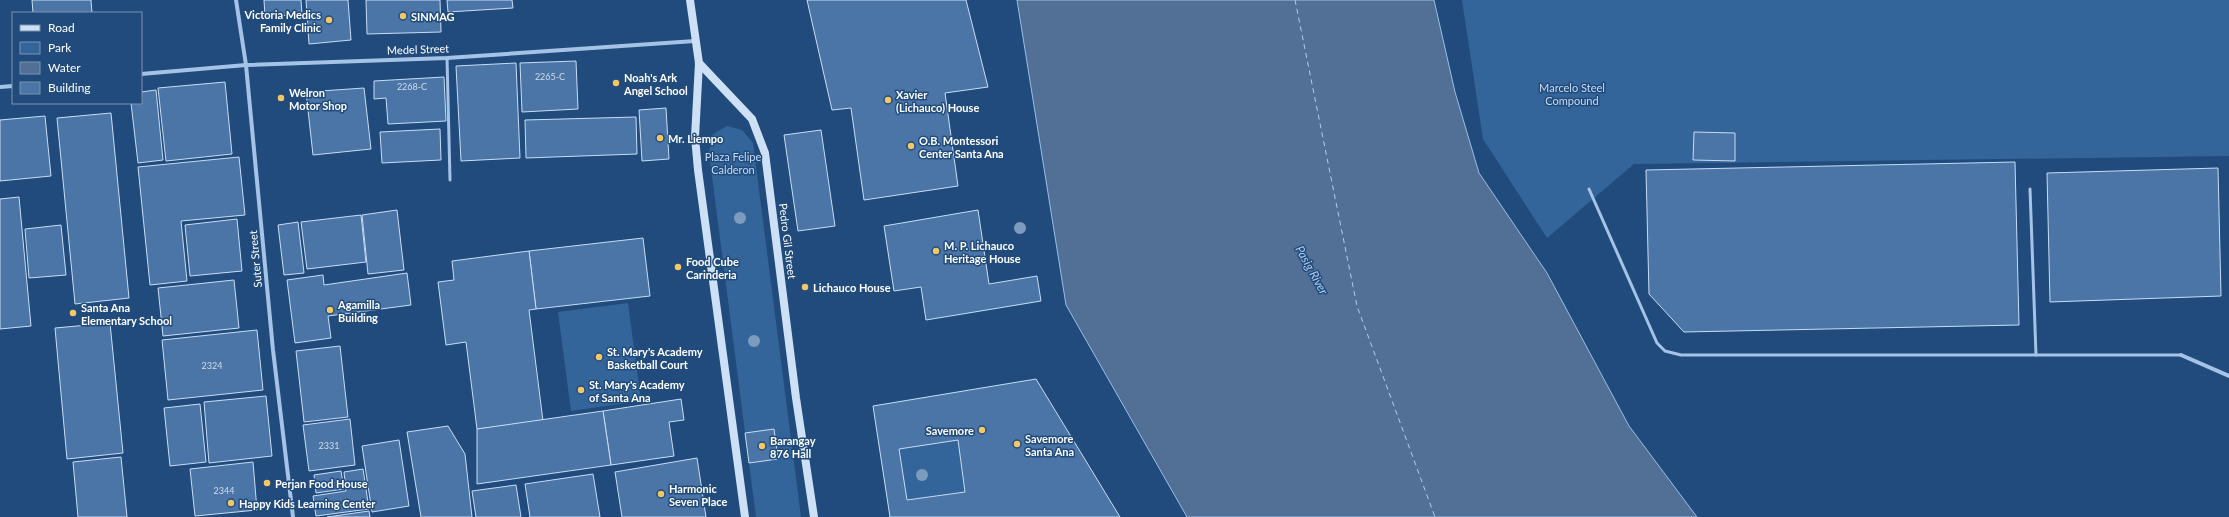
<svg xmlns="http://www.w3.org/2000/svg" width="2229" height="517" viewBox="0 0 2229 517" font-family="Lato,sans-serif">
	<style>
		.green { fill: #34659a }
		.water { fill: #527095; stroke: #98bfe7 }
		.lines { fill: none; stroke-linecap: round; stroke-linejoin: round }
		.ferry { stroke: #b0cdee; stroke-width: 1; stroke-dasharray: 5 4; stroke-linecap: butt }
		.building { fill: #4a75a6; stroke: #c8ddf5; fill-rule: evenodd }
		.lane { stroke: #a5c3e6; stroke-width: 3 }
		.street { stroke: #a5c3e6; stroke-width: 4 }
		.secondary { stroke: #cee0f5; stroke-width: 8 }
		.tree { fill: #7d9bbf }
		.poi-dot { fill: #f2c766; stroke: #214b7c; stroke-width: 1.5 }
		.labels { text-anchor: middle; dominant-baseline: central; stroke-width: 3; stroke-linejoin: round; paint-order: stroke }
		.number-label { font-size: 9px; fill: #d2dce9 }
		.poi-label { font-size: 11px; font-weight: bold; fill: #fff; stroke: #214b7c; text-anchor: start }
		.street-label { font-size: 11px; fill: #fff; stroke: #214b7c }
		.park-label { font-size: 11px; fill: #c8ddf5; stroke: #214b7c }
		.water-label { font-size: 12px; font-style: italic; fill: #b0cdee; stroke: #214b7c }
	</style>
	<rect width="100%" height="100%" fill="#214b7c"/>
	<!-- green -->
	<g class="green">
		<polygon points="1462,0 2229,0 2229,156 1634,164 1547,238 1483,139"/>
		<polygon points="727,126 742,130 753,143 801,517 756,517 709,153 712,135"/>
		<polygon points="628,303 641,401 571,411 558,312"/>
		<polygon points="958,440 965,492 907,500 899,449"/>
	</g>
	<!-- water -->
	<polygon class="water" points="1017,0 1434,0 1455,92 1479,173 1547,273 1629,426 1697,517 1187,517 1066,305"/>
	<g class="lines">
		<!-- ferry -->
		<polyline class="ferry" points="1295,0 1357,306 1435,517"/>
	</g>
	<!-- building -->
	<g class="building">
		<polygon points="32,0 91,0 92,13 33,13"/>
		<polygon points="264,0 301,0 302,14 265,17"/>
		<polygon points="306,0 348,0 351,40 309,44"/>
		<polygon points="366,0 440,0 441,32 367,34"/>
		<polygon points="447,0 512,0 513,8 448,12"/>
		<polygon points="807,0 966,0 988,87 945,93 958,186 864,200 851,108 832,110"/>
		<polygon points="576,61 578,109 522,112 520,63"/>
		<polygon points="516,63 520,158 461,161 456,66"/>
		<polygon points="444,77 446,121 388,124 386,98 374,99 374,81"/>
		<polygon points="225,82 232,154 166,161 158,88"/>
		<polygon points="364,88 371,149 313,155 306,92"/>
		<polygon points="156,90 163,160 138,163 131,103 141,103 141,92"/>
		<polygon points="666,108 669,159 642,161 639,110"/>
		<polygon points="111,113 129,298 75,304 57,118"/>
		<polygon points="45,116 51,176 0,181 0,120"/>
		<polygon points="636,117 637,154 526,158 525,120"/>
		<polygon points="440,129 441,160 382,163 380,132"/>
		<polygon points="821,130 835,226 798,231 784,135"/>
		<polygon points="1694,132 1735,133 1735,161 1693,160"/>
		<polygon points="239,157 245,215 181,221 187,281 150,285 138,167"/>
		<polygon points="2015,162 2019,325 1684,332 1649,294 1646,170"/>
		<polygon points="2218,168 2221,296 2050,302 2047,173"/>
		<polygon points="19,197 31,326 0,329 0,199"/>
		<polygon points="397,210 404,270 368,274 362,215"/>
		<polygon points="978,210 989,284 1037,276 1041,301 926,320 921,287 894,291 884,226"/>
		<polygon points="361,215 366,262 307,269 301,222"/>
		<polygon points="237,219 242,271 190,276 185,225"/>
		<polygon points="298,222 304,273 284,275 278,225"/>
		<polygon points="61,225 66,275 29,278 25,229"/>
		<polygon points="643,238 650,296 536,309 529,251"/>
		<polygon points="529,251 536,309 529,310 543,421 477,429 466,342 446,345 438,282 454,280 452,261"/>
		<polygon points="407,273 411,305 328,316 331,338 295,343 287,280 323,275 324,285"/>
		<polygon points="234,280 239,328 163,336 158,288"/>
		<polygon points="110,323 123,453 67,459 55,328"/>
		<polygon points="257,330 263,390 168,400 162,340"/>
		<polygon points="340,346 348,417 304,422 296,351"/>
		<path d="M1036 379 1120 517H890L873 406ZM958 440 965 492 907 500 899 449Z"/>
		<polygon points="266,396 272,456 209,463 204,402"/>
		<polygon points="681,399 684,420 669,422 674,456 611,465 603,411"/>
		<polygon points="200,404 206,462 170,466 164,408"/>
		<polygon points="603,411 611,465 477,484 477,429"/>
		<polygon points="350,419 355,465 309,471 303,425"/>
		<polygon points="448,426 465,454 472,517 421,517 407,432"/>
		<polygon points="774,429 778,459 749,463 745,433"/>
		<polygon points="399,440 409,506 372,512 362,446"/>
		<polygon points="121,457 127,517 78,517 73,462"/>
		<polygon points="697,458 706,517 622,517 615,472"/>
		<polygon points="253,462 257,510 195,516 190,469"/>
		<polygon points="363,469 369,509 316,516 313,496 346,491 344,472"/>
		<polygon points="341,471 344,489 316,493 314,475"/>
		<polygon points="593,474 600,517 530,517 525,484"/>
		<polygon points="516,485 521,517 476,517 472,491"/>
		<polygon points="369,511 370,517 327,517"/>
	</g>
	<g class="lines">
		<!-- lane -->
		<g class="lane">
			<polyline points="447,58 450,180"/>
			<polyline points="1589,189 1657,343 1665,351 1681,355 2181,355"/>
			<polyline points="2030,189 2036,355"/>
		</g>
		<!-- street -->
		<g class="street">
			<polyline points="236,0 246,65 273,350 293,517"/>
			<polyline points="141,74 246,65 447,58 695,41"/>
			<polyline points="0,87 13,86"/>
			<polyline points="2181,355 2229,376"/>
		</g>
		<!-- secondary -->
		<g class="secondary">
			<polyline points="690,0 699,63 695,137 698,170 745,517"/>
			<polyline points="699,63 752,119 765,153 796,398 814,517"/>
		</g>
	</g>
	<!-- trees -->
	<g class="tree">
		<circle cx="740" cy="218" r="6"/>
		<circle cx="1020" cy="228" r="6"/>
		<circle cx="754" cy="341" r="6"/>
		<circle cx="922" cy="475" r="6"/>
	</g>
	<!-- markers -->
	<g class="poi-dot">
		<circle cx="403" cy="16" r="4"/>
		<circle cx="329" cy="20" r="4"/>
		<circle cx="616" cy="83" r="4"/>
		<circle cx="281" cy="98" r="4"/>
		<circle cx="888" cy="100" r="4"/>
		<circle cx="660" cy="138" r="4"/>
		<circle cx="911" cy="146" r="4"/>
		<circle cx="936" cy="251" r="4"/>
		<circle cx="678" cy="267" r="4"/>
		<circle cx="805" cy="287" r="4"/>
		<circle cx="330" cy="310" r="4"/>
		<circle cx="73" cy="313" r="4"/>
		<circle cx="599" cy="357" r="4"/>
		<circle cx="581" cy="390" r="4"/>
		<circle cx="982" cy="430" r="4"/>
		<circle cx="1017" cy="444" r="4"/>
		<circle cx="762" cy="446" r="4"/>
		<circle cx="267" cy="483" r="4"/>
		<circle cx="661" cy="494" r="4"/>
		<circle cx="231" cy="503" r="4"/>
	</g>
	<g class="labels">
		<!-- number labels -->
		<g class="number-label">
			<text x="550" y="76">2265-C</text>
			<text x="412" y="86">2268-C</text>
			<text x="212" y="365">2324</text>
			<text x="329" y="445">2331</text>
			<text x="224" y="490">2344</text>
		</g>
		<!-- poi labels -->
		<g class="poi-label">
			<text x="321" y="14" text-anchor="end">Victoria Medics<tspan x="321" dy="13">Family Clinic</tspan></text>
			<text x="411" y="16">SINMAG</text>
			<text x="624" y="77">Noah's Ark<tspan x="624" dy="13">Angel School</tspan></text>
			<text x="289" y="92">Welron<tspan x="289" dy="13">Motor Shop</tspan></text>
			<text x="896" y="94">Xavier<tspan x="896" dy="13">(Lichauco) House</tspan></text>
			<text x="668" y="138">Mr. Liempo</text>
			<text x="919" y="140">O.B. Montessori<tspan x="919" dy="13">Center Santa Ana</tspan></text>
			<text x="944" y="245">M. P. Lichauco<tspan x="944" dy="13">Heritage House</tspan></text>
			<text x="686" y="261">Food Cube<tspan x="686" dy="13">Carinderia</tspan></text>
			<text x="813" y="287">Lichauco House</text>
			<text x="338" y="304">Agamilla<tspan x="338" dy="13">Building</tspan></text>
			<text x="81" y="307">Santa Ana<tspan x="81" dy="13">Elementary School</tspan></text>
			<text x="607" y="351">St. Mary's Academy<tspan x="607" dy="13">Basketball Court</tspan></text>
			<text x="589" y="384">St. Mary's Academy<tspan x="589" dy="13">of Santa Ana</tspan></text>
			<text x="974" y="430" text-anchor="end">Savemore</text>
			<text x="1025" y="438">Savemore<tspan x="1025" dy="13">Santa Ana</tspan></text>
			<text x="770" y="440">Barangay<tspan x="770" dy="13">876 Hall</tspan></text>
			<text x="275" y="483">Perjan Food House</text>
			<text x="669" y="488">Harmonic<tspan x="669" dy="13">Seven Place</tspan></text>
			<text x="239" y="503">Happy Kids Learning Center</text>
		</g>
		<!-- street labels -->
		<g class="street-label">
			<text transform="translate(418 49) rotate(-2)">Medel Street</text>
			<text transform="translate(788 241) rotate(83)">Pedro Gil Street</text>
			<text transform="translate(255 259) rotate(-95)">Suter Street</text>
		</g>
		<!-- park labels -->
		<g class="park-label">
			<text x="1572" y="87">Marcelo Steel<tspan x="1572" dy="13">Compound</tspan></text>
			<text x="733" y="156">Plaza Felipe<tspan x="733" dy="13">Calderon</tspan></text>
		</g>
		<!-- water labels -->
		<g class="water-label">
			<text transform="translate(1312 270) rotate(61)">Pasig River</text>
		</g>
	</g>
	<!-- legend -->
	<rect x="12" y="12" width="130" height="92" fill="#214b7c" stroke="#7a93b0"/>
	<rect x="20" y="25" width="20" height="6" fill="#cee0f5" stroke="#7a93b0"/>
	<text x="48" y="32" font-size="12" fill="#ffffff">Road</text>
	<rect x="20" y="42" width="20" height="12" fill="#34659a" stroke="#7a93b0"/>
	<text x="48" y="52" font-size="12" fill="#ffffff">Park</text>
	<rect x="20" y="62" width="20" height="12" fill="#527095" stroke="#7a93b0"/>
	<text x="48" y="72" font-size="12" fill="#ffffff">Water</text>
	<rect x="20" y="82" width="20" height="12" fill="#4a75a6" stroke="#7a93b0"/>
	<text x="48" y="92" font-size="12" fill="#ffffff">Building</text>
</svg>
